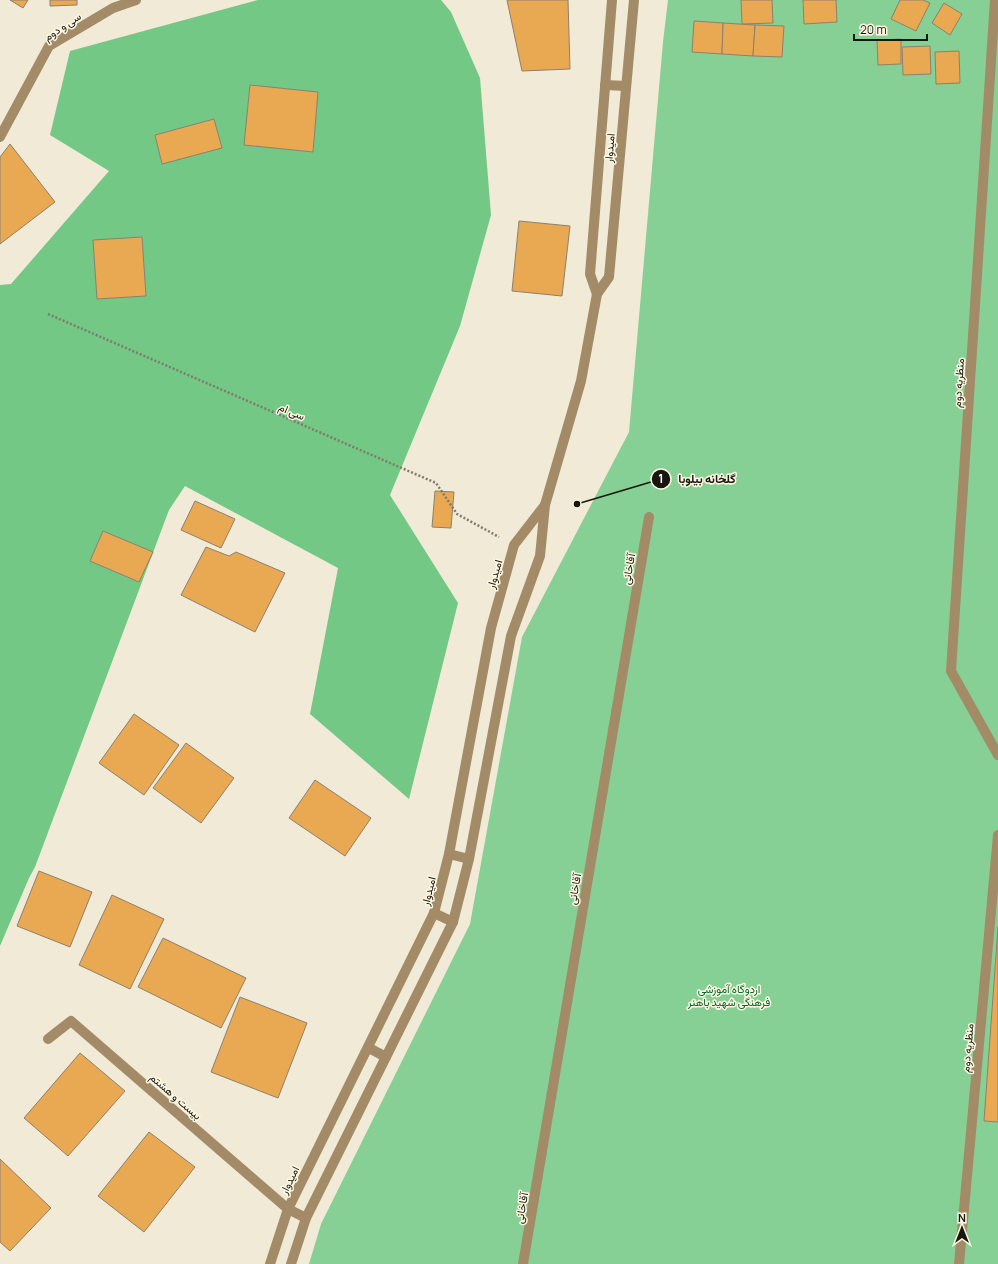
<svg xmlns="http://www.w3.org/2000/svg" width="998" height="1264" viewBox="0 0 998 1264" font-family="Manrope,Vazirmatn,sans-serif">
	<style>
		.green { fill: #87d095 }
		.forest { fill: #74c885 }
		.building { fill: #e8a952; stroke: #8c8070 }
		.lines { fill: none; stroke-linecap: round; stroke-linejoin: round }
		.path { stroke: #7e7a6d; stroke-width: 2.5; stroke-dasharray: 2 2; stroke-linecap: butt }
		.minor { stroke: #a38b68; stroke-width: 10 }
		.labels { text-anchor: middle; dominant-baseline: central; stroke-width: 3; stroke-linejoin: round; paint-order: stroke }
		.street-label { font-size: 11px; fill: #18160f; stroke: #fef8e3 }
		.park-label { font-size: 11px; fill: #06692c; stroke: #fef8e3 }
		.leader { fill: none; stroke: #18160f; stroke-width: 1.5 }
		.callout-dot { fill: #18160f; stroke: #fef8e3; stroke-width: 1.5 }
		.mark-label { font-size: 12px; text-anchor: middle; font-weight: bold; fill: #fff }
		.callout-label { font-size: 12px; text-anchor: middle; font-weight: bold; fill: #18160f; stroke: #fef8e3; stroke-width: 3; stroke-linejoin: round; paint-order: stroke }
	</style>
	<rect width="100%" height="100%" fill="#f0ead6"/>
	<!-- green -->
	<polygon class="green" points="668,0 998,0 998,1264 309,1264 321,1224 470,924 522,637 629,432 663,42"/>
	<!-- forest -->
	<polygon class="forest" points="258,0 441,0 451,12 480,78 491,215 460,326 390,495 458,603 409,799 310,714 338,568 185,486 169,510 35,867 29,878 0,946 0,285 11,284 109,171 50,135 70,51"/>
	<!-- building -->
	<g class="building">
		<polygon points="10,0 28,0 23,8"/>
		<polygon points="50,0 77,0 77,5 50,6"/>
		<polygon points="507,0 568,0 570,69 522,71"/>
		<polygon points="741,0 772,0 773,23 742,24"/>
		<polygon points="803,0 836,0 837,22 804,24"/>
		<polygon points="900,0 923,0 930,3 916,31 891,19"/>
		<polygon points="944,3 962,14 950,35 932,23"/>
		<polygon points="694,21 723,23 722,54 692,52"/>
		<polygon points="723,23 755,25 753,56 722,54"/>
		<polygon points="755,25 784,26 782,57 753,56"/>
		<polygon points="901,39 901,64 878,65 877,40"/>
		<polygon points="930,46 931,74 903,75 902,47"/>
		<polygon points="959,51 960,83 936,84 935,52"/>
		<polygon points="250,85 318,92 313,152 244,145"/>
		<polygon points="214,119 222,148 162,164 155,135"/>
		<polygon points="10,144 55,202 0,244 0,157"/>
		<polygon points="519,221 570,226 562,296 512,291"/>
		<polygon points="142,237 146,296 97,299 93,240"/>
		<polygon points="435,491 454,492 451,528 432,527"/>
		<polygon points="195,501 235,519 221,548 181,530"/>
		<polygon points="103,531 153,552 139,582 90,561"/>
		<polygon points="206,547 229,556 236,552 285,573 255,632 181,595"/>
		<polygon points="134,714 179,745 144,795 99,763"/>
		<polygon points="186,743 234,778 201,823 153,788"/>
		<polygon points="315,780 371,818 345,856 289,818"/>
		<polygon points="39,871 92,892 70,947 17,926"/>
		<polygon points="112,895 164,919 130,989 79,965"/>
		<polygon points="998,927 998,1122 984,1121"/>
		<polygon points="163,938 246,978 221,1028 138,987"/>
		<polygon points="240,997 307,1023 278,1098 211,1072"/>
		<polygon points="80,1053 125,1091 68,1156 24,1118"/>
		<polygon points="149,1132 195,1167 144,1232 98,1196"/>
		<polygon points="0,1159 51,1208 10,1251 0,1242"/>
	</g>
	<g class="lines">
		<!-- path -->
		<polyline class="path" points="48,314 436,483 457,514 499,537"/>
		<!-- minor -->
		<g class="minor">
			<polyline points="995,0 951,671 998,755"/>
			<polyline points="605,85 626,86"/>
			<polyline points="0,137 49,46 113,8 136,0"/>
			<polyline points="597,294 590,274 612,0"/>
			<polyline points="449,854 469,859"/>
			<polyline points="434,913 453,922"/>
			<polyline points="48,1039 71,1021 288,1209 306,1218"/>
			<polyline points="369,1048 386,1057"/>
			<polyline points="270,1264 288,1209 434,913 449,854 491,628 514,545 545,505"/>
			<polyline points="291,1264 306,1218 453,922 469,859 511,636 540,556 545,505 581,381 597,294 609,277 634,0"/>
			<polyline points="523,1264 649,517"/>
			<polyline points="959,1264 998,835"/>
		</g>
	</g>
	<g class="labels">
		<!-- street labels -->
		<g class="street-label">
			<text transform="translate(62 26) rotate(-34)">سی و دوم</text>
			<text transform="translate(609 148) rotate(-85)">امیدوار</text>
			<text transform="translate(958 383) rotate(-86)">منظریه دوم</text>
			<text transform="translate(292 411) rotate(23)">سی ام</text>
			<text transform="translate(628 569) rotate(-80)">آقاخانی</text>
			<text transform="translate(494 574) rotate(-74)">امیدوار</text>
			<text transform="translate(574 889) rotate(-80)">آقاخانی</text>
			<text transform="translate(428 891) rotate(-76)">امیدوار</text>
			<text transform="translate(967 1048) rotate(-85)">منظریه دوم</text>
			<text transform="translate(176 1096) rotate(41)">بیست و هشتم</text>
			<text transform="translate(289 1180) rotate(-64)">امیدوار</text>
			<text transform="translate(521 1208) rotate(-80)">آقاخانی</text>
		</g>
		<!-- park labels -->
		<g class="park-label">
			<text x="729" y="988">اردوگاه آموزشی<tspan x="729" dy="13">فرهنگی شهید باهنر</tspan></text>
		</g>
	</g>
	<!-- callouts -->
	<path class="leader" d="M577 504L661 479"/>
	<g class="callout-dot">
		<circle cx="577" cy="504" r="4"/>
		<circle cx="661" cy="479" r="10"/>
	</g>
	<g class="mark-label">
		<text x="661" y="483">1</text>
	</g>
	<g class="callout-label">
		<text x="707" y="483">گلخانه بیلوبا</text>
	</g>
	<!-- north arrow -->
	<g transform="translate(962 1228)" stroke="#fef8e3" stroke-width="3" paint-order="stroke">
	<path d="M0-3L7 15L0 10L-7 15Z" fill="#18160f"/>
	<text y="-6" font-size="11" font-weight="bold" text-anchor="middle" fill="#18160f">N</text>
	</g>
	<!-- scale -->
	<path d="M854 34v6h73v-6" fill="none" stroke="#18160f" stroke-width="2"/>
	<text x="860" y="34" font-size="12" fill="#18160f" stroke="#fef8e3" stroke-width="3" paint-order="stroke">20 m</text>
</svg>
